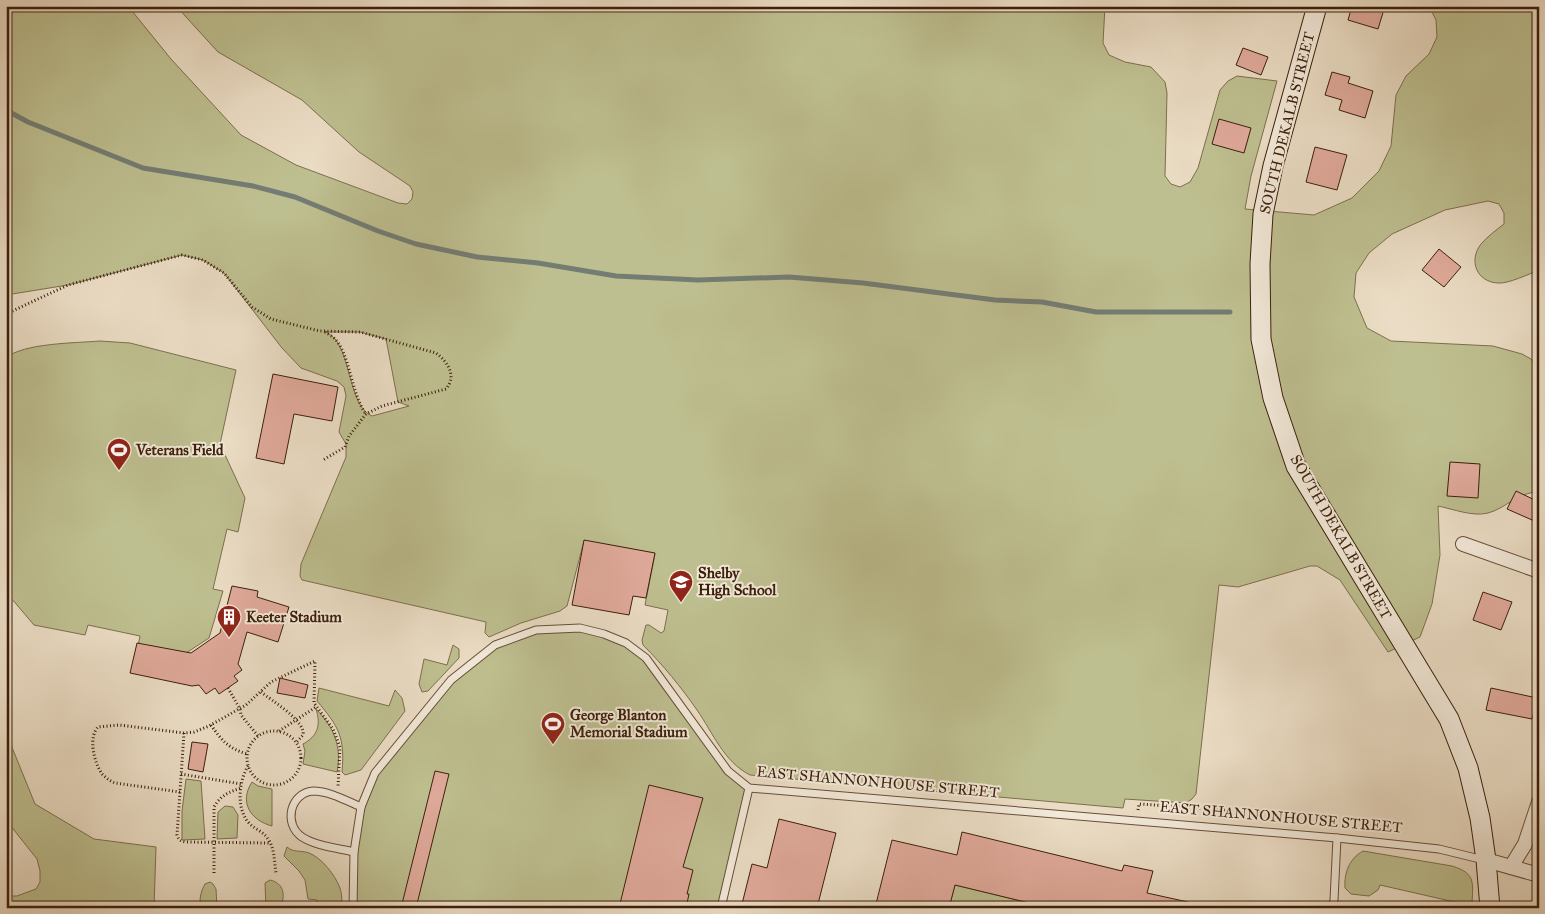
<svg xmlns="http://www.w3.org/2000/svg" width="1545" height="914" viewBox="0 0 1545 914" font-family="'IM FELL Great Primer',serif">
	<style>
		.green { fill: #bebf90; stroke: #7d6f4d; fill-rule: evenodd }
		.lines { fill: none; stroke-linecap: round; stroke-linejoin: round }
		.stream { stroke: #747d74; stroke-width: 5 }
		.building { fill: #e0aa9b; stroke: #3c1f0a }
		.service-casing { stroke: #684e39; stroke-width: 9 }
		.minor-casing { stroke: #684e39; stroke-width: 16 }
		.secondary-casing { stroke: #3c1f0a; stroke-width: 21 }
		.path { stroke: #3c1f0a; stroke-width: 3; stroke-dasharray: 1 2.5; stroke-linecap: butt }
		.service { stroke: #f2e9d9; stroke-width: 7 }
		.minor { stroke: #f2e9d9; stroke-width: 14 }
		.secondary { stroke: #f2e9d9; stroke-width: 19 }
		.labels { text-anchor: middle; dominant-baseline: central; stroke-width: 4; stroke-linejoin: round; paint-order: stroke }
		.street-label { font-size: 15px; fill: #3c1f0a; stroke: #f2e9d9 }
		.poi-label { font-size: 15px; font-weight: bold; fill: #3c1f0a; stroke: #f2e9d9; text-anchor: start }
	</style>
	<rect width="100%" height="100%" fill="#ebddc5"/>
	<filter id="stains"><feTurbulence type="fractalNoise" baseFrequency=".004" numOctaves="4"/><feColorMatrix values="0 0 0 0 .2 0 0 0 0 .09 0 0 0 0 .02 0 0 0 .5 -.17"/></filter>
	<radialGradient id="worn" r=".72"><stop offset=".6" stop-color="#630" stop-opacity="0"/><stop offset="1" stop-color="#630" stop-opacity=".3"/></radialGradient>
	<!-- green -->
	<g class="green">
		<path d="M6 6H128L171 59 241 135 296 165 398 203 407 204 412 199 413 192 410 186 359 152 302 100 218 52 176 6H1105L1103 43 1109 55 1125 62 1151 67 1165 82 1167 93 1165 176 1171 184 1180 187 1190 182 1198 168 1220 90 1228 81 1237 76 1277 81 1251 176 1245 209 1314 215 1352 198 1379 171 1391 146 1396 95 1406 76 1429 54 1437 37 1436 20 1429 6H1539V270C1529 274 1508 284 1498 283 1477 282 1468 261 1481 244 1487 237 1496 230 1504 224V213L1499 204 1488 201 1445 210 1392 234 1369 253 1356 273 1354 297 1367 328 1391 341 1493 346 1522 354 1531 359 1539 367V492C1517 492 1507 508 1488 513 1473 517 1453 509 1438 506L1440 555 1432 604 1420 637 1388 652 1340 580 1317 566H1310L1238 587 1219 585 1196 794 1192 799 1186 803 1125 799 1123 808 750 775C724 762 713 733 697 710 681 687 663 665 643 645L642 640 646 625H649L661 633 664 631 668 610 645 605 655 554 584 541 567 606 560 611 521 623 489 637 485 633 486 622 302 580 300 576 301 564 346 457V444L339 432 346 396 344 387 337 381 301 368 282 348 224 273 203 260 182 255 68 285 6 295ZM326 332H360L386 339 398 402 409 406 372 416C350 407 351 358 335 339 333 336 329 334 326 332Z"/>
		<path d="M100 341 130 343 236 370 220 444 245 498 238 532 227 529 213 589 223 591 209 638 183 655 138 646 140 636 88 625 85 635 34 625 6 592V358C23 343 76 343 100 341Z"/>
		<polygon points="580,628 604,634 646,658 728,771 749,788 721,908 353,908 361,807 375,773 451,680 495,645 536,630"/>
		<polygon points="453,645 459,649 459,658 428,691 422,692 419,684 424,659 447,665"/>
		<path d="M319 688 389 706 395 690 402 698 405 711 361 770 345 775 342 772C345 737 339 727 317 701Z"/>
		<path d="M316 709C334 727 342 747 337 772L303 764 305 751 303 744C318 736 321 725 316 709Z"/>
		<polygon points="6,723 9,740 35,804 94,839 156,847 154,908 6,908 6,896 17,896 36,889 40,882 40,871 37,859 6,820"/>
		<polygon points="186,779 201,781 205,839 182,840 182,811"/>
		<path d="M252 782 258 786 272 789V826C250 820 239 802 252 782Z"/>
		<polygon points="225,806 233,807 238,815 237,838 217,839 218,812"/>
		<path d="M287 847C294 853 301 850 309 853 322 858 335 875 340 888 342 894 342 901 342 908H316L317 900 308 899 305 880 299 871 284 856Z"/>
		<path d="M1363 851 1452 866C1478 874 1472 884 1472 908H1458L1459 903 1380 885 1378 890 1369 896 1351 894 1345 888C1344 873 1349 859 1363 851Z"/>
		<path d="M270 880C284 883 286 896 280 908H266L265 883Z"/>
		<path d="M210 882 213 884 216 889 217 908H202C198 901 201 891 205 884Z"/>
		<polygon points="955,885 1050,908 949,908"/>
	</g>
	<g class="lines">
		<!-- stream -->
		<polyline class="stream" points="6,110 28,122 143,168 253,186 295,197 378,231 416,244 477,257 538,263 616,276 698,280 789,277 863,283 995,300 1042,302 1096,312 1230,312"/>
	</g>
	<!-- building -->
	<g class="building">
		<polygon points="1352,6 1385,6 1378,29 1348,20"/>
		<polygon points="1243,48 1268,57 1261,75 1236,65"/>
		<polygon points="1332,72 1350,77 1348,83 1373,91 1365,118 1339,110 1342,100 1325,95"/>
		<polygon points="1219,119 1251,128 1244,153 1212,144"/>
		<polygon points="1315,147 1347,155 1337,190 1306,182"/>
		<polygon points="1439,249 1461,267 1444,287 1422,270"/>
		<polygon points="273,374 338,387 332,421 294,414 284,464 256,458"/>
		<polygon points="1450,462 1480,464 1478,498 1447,496"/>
		<polygon points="1516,491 1539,502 1539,523 1507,509"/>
		<polygon points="584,540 655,553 646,598 633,596 629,615 572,605"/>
		<polygon points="232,586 258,591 257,597 289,607 278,642 247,632 238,664 242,670 234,676 238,681 219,694 215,688 206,694 199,685 192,686 130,673 137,643 191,653 220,633"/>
		<polygon points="1483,592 1512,602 1501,630 1473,620"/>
		<polygon points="280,678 308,685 305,698 277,693"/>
		<polygon points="1491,688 1537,698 1532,719 1486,710"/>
		<polygon points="192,742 208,744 203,772 188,769"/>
		<polygon points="435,771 449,774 416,908 401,908"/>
		<polygon points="649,785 703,798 683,867 693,870 687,894 689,894 686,908 619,908"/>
		<polygon points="779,819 836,833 817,908 741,908 752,864 767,868"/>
		<polygon points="962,832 1122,871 1124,865 1153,871 1147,893 1188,902 1187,908 1050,908 955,885 949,908 875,908 892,840 957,855"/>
	</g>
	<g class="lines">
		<defs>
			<g id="service">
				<path d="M354 852C337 848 316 846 302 837 283 824 290 793 313 791 329 791 347 801 361 807"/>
				<polyline points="353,908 354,852 361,807 375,773 451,680 495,645 536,630 580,628 604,634 626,643 646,658 728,771 749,788 1337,838 1439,849 1484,860"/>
				<polyline points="721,908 749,788"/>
				<polyline points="1332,908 1334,900 1337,838"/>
			</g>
			<g id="minor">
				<polyline points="1463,544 1539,571"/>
				<polyline points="1486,860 1539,875"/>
				<polyline points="1511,867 1525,844 1539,802"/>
			</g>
			<polyline id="secondary" points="1317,6 1273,166 1263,214 1260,264 1261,339 1273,398 1296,466 1449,719 1468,768 1480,818 1486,860 1490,908"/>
		</defs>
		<!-- service casing -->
		<use href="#service" class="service-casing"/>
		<!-- minor casing -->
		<use href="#minor" class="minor-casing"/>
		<!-- secondary casing -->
		<use href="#secondary" class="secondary-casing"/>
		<!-- path -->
		<g class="path">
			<path d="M6 314 68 285 182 255 203 260 224 273 252 307 271 319 320 331 360 332 436 353C448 362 457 376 446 389L382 406 366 414 349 436 345 447 323 460"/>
			<path d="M325 332C328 334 332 336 335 339 350 354 351 394 366 414"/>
			<polyline points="228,688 240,709 241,715 258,736"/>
			<path d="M261 692C271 700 306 721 303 735L296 743"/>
			<path d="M211 725C222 741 228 748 247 754"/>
			<circle cx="274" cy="758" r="27"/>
			<polyline points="279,731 316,707"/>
			<path d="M184 733 177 835C179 840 180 841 186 842L270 843"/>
			<path d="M248 766C239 781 236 807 248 822 254 829 263 831 268 839 275 849 274 861 276 873"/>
			<polyline points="181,774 241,784"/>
			<path d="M180 792 115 783C110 781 106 778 102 774 94 762 88 738 98 727L119 725 184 733 194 732 209 726 246 705 271 682 315 661 314 703 333 729 340 747 338 787"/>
			<polyline points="1138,810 1139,804 1227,810"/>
			<path d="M214 873V807C221 795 229 792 241 788"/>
		</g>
		<!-- service -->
		<use href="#service" class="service"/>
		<!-- minor -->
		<use href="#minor" class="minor"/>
		<!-- secondary -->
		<use href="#secondary" class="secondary"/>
	</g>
	<!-- icons -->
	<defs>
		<symbol id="stadium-pin" viewBox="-11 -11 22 30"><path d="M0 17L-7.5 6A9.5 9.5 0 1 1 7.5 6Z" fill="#8f2418" stroke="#f2e9d9"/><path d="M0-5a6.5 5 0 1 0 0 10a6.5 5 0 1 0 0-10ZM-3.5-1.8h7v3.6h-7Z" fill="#fff"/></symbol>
		<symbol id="school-pin" viewBox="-11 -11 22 30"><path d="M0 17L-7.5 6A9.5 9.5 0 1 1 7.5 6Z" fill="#8f2418" stroke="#f2e9d9"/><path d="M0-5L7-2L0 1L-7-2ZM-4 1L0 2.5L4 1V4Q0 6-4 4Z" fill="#fff"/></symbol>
		<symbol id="building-pin" viewBox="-11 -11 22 30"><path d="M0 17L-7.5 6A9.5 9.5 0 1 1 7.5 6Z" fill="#8f2418" stroke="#f2e9d9"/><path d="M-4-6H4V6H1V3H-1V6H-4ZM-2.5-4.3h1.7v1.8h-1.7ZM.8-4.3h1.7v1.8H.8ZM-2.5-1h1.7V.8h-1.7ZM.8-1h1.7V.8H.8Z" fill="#fff"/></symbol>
	</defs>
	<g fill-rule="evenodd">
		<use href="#stadium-pin" x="105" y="436" width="28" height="38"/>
		<use href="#school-pin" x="667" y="568" width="28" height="38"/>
		<use href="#building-pin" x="215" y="603" width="28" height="38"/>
		<use href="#stadium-pin" x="539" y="710" width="28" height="38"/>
	</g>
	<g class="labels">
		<!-- street labels -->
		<g class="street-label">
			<text transform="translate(1287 123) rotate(-76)">SOUTH DEKALB STREET</text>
			<text transform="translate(1341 537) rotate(60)">SOUTH DEKALB STREET</text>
			<text transform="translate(878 782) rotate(5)">EAST SHANNONHOUSE STREET</text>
			<text transform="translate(1281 817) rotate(5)">EAST SHANNONHOUSE STREET</text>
		</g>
		<!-- poi labels -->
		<g class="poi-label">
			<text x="136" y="450">Veterans Field</text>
			<text x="698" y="573">Shelby<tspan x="698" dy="17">High School</tspan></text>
			<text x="246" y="617">Keeter Stadium</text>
			<text x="570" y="715">George Blanton<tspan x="570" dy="17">Memorial Stadium</tspan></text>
		</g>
	</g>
	<!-- margin -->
	<rect width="1545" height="914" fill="none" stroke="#ebddc5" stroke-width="25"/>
	<rect x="8" y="8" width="1530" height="899" fill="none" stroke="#3c1f0a" stroke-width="2.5"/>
	<rect x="12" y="12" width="1520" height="889" fill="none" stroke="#3c1f0a"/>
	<rect width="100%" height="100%" filter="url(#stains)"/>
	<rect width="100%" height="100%" fill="url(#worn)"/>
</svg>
